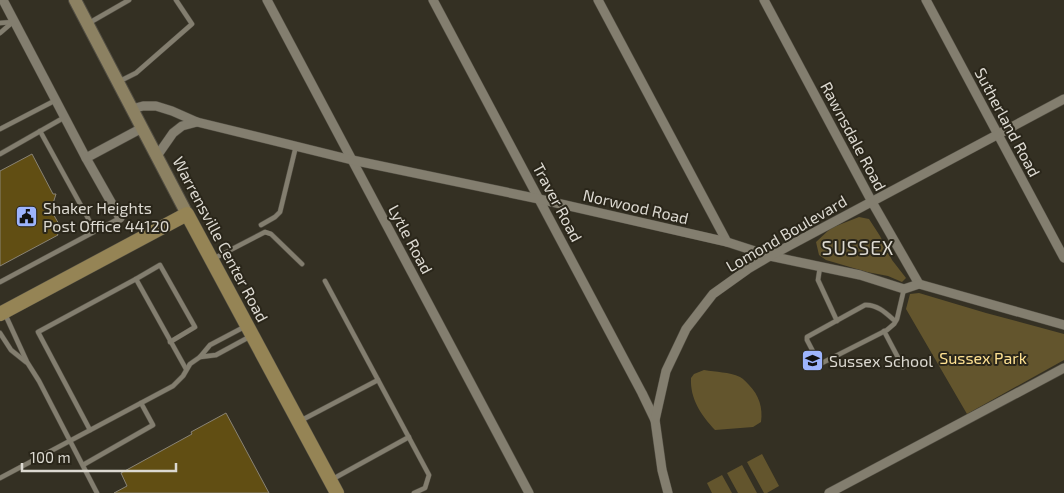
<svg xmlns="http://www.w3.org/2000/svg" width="1064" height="493" viewBox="0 0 1064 493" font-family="'Exo 2',sans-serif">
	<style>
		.green { fill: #63552d }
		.building { fill: #614e13; stroke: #898375 }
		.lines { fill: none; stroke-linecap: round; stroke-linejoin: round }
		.service-casing { stroke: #524e43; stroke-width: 5.5 }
		.minor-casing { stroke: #524e43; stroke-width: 10 }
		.secondary-casing { stroke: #524e43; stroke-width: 14 }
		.primary-casing { stroke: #524e43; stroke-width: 15 }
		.service { stroke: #837e6f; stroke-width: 4.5 }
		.minor { stroke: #837e6f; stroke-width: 9 }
		.secondary { stroke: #8c8162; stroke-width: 12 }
		.primary { stroke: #958455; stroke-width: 14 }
		.labels { text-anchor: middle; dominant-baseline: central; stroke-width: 4; stroke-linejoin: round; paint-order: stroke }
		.street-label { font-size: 16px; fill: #dcd9d1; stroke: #2a261a }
		.poi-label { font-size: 16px; fill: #dcd9d1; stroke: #2a261a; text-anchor: start }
		.park-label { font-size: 16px; fill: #fee192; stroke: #2a261a }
		.quarter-label { font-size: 19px; letter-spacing: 1px; fill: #dcd9d1; stroke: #2a261a }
	</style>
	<rect width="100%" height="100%" fill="#343023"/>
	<!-- green -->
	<g class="green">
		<polygon points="859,217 869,219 880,236 892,260 906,278 902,282 888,276 867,272 826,260 819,255 816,242 831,228"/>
		<polygon points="919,293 986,313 1064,334 1064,360 967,414 906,309 910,294"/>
		<path d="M704 370C716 372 729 372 740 377 744 379 746 382 749 385 759 395 763 408 761 422L753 427 715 430C701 415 690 399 691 378L694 374Z"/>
		<polygon points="762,454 779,486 767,493 764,493 747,462"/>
		<polygon points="742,465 757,493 738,493 727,473"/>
		<polygon points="722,475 732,493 712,493 707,483"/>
	</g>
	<!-- building -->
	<g class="building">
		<polygon points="32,154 53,194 56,194 51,210 60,226 55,229 58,235 0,266 0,171"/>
		<polygon points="226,413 269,493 114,493 127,486 121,473 192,434 191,432"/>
	</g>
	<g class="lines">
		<defs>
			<g id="service">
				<polyline points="0,23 13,22"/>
				<polyline points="89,23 129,0"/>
				<polyline points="0,33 14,21"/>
				<polyline points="118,82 136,73 192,24 176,0"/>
				<polyline points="0,129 56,100"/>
				<polyline points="40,131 95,231"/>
				<polyline points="0,154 65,117"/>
				<polyline points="261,225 275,217 280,212 296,146"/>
				<polyline points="213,259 265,232 271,234 302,264"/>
				<polyline points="820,267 818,280 837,321"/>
				<polyline points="136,279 160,265 195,327 170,342"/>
				<polyline points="325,281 429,475 425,488 414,493"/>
				<polyline points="0,282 120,218"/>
				<polyline points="5,314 27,362 39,381 97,493"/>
				<path d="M895 321C887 314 877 304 865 305L807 337V340L818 361 822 363 887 330 894 324 897 319 904 289"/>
				<polyline points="884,331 903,367"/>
				<polyline points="0,333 11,350 26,362"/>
				<polyline points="200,357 216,355 251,336"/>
				<polyline points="300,421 378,380"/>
				<polyline points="90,430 38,332 136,279 186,369"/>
				<polyline points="83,465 153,425 141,403"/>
				<polyline points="0,478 173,386 183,376 190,364 200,357 210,345 246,326"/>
				<polyline points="331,480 409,437"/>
			</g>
			<g id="minor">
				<polyline points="3,0 86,158 120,218"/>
				<polyline points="267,0 529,493"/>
				<polyline points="433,0 642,393 655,420"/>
				<polyline points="598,0 727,242"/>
				<polyline points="764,0 872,202 919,284"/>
				<polyline points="926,0 1064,258"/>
				<polyline points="132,109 143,106 156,106 172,111 197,122 352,160 539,199 727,242 770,256 860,275 904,289 919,284 1064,325"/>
				<polyline points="157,156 173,133 182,126 197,122"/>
				<polyline points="86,158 142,128"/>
				<polyline points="668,493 662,470 655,420 666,371 686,329 713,294 748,269 770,256 1064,99"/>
				<polyline points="829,493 1064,368"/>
			</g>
			<polyline id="secondary" points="75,0 187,214"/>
			<polyline id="primary" points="0,314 187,214 337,493"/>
		</defs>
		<!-- service casing -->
		<use href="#service" class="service-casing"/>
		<!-- minor casing -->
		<use href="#minor" class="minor-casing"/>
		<!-- secondary casing -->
		<use href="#secondary" class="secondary-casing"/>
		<!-- primary casing -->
		<use href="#primary" class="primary-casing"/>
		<!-- service -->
		<use href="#service" class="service"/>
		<!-- minor -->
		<use href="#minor" class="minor"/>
		<!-- secondary -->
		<use href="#secondary" class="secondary"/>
		<!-- primary -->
		<use href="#primary" class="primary"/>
	</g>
	<!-- icons -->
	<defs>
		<symbol id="civic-square" viewBox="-11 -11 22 22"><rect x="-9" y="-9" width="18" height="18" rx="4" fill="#9db4fd" stroke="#2a261a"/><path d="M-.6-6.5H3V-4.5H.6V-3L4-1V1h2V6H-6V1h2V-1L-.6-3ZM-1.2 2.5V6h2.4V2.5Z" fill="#111"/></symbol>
		<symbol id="school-square" viewBox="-11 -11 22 22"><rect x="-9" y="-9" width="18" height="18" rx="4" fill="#9db4fd" stroke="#2a261a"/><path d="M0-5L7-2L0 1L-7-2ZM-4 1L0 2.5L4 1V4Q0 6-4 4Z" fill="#111"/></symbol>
	</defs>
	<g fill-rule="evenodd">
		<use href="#civic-square" x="14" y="204" width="25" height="25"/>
		<use href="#school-square" x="800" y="348" width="25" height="25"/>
	</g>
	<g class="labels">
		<!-- street labels -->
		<g class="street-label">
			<text transform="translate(1008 122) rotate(62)">Sutherland Road</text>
			<text transform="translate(854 136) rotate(62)">Rawnsdale Road</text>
			<text transform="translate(558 202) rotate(62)">Traver Road</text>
			<text transform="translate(636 206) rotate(13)">Norwood Road</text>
			<text transform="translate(786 233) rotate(-30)">Lomond Boulevard</text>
			<text transform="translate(221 239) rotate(62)">Warrensville Center Road</text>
			<text transform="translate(411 239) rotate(62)">Lytle Road</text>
		</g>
		<!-- poi labels -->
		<g class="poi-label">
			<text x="43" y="207">Shaker Heights<tspan x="43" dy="18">Post Office 44120</tspan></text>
			<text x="829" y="360">Sussex School</text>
		</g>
		<!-- park labels -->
		<g class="park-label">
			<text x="983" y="357">Sussex Park</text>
		</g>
		<!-- quarter labels -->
		<g class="quarter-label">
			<text x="858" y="247">SUSSEX</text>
		</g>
	</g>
	<!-- scale -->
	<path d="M22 463v8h154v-8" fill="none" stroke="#dcd9d1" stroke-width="2.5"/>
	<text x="30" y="463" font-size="15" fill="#dcd9d1" stroke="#2a261a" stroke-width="4" paint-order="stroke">100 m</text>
</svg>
